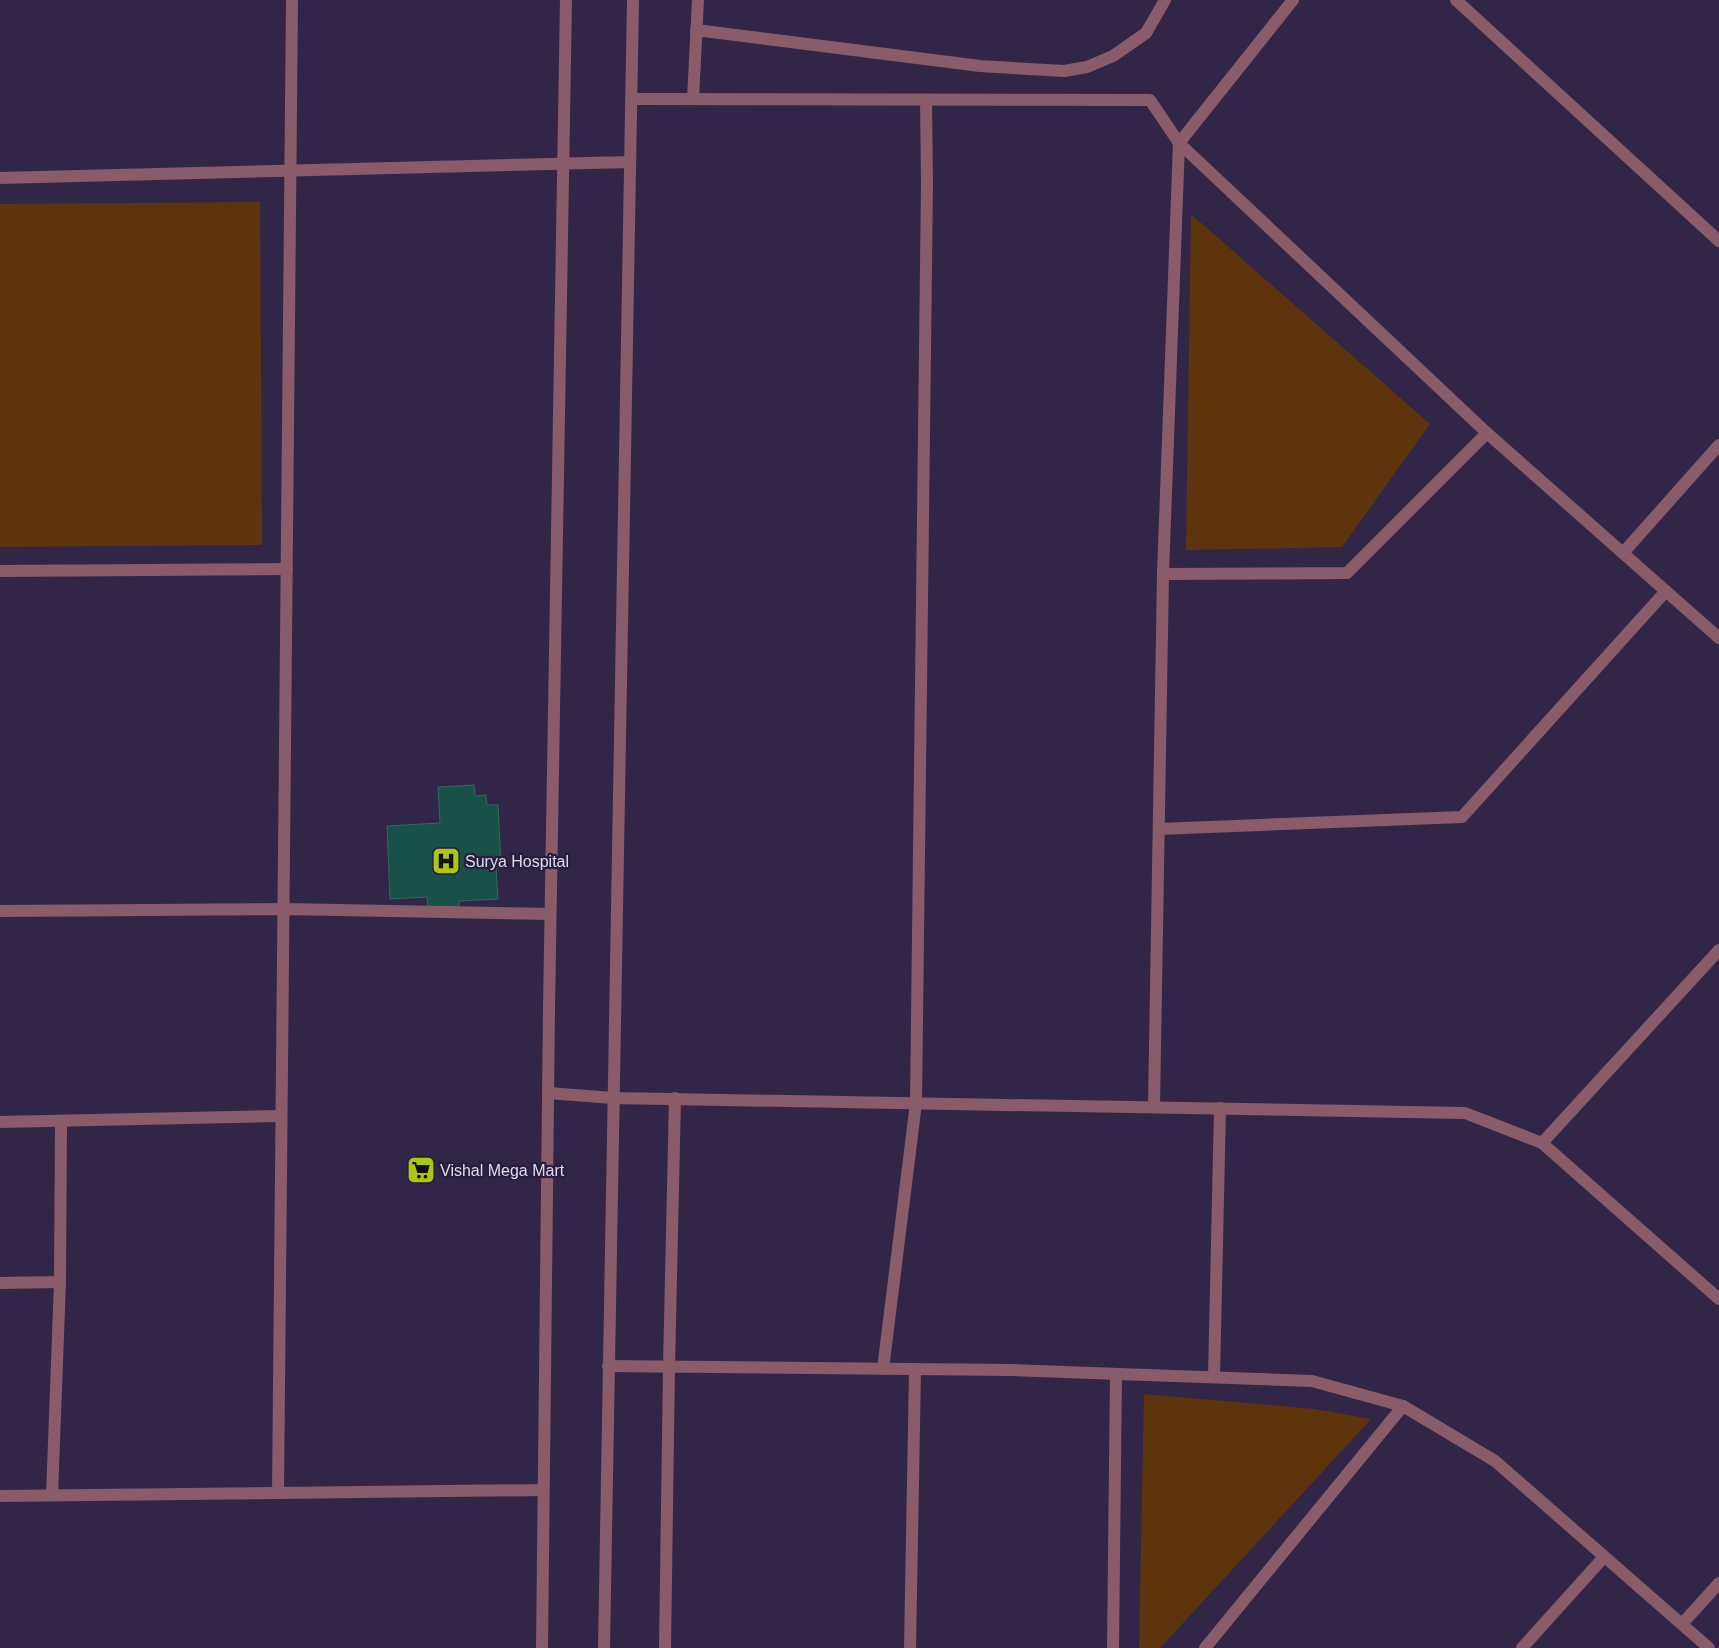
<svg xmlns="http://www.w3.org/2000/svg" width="1719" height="1648" viewBox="0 0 1719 1648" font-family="Helvetica,sans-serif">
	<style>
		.green { fill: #5e340d }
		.building { fill: #185147; stroke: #33695e }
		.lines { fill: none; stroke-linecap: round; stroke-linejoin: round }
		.minor { stroke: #8a5c6a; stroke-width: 12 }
		.labels { text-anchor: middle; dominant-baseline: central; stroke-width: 4.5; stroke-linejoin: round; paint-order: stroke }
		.poi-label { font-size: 16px; fill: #e0d9ef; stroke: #281d3d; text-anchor: start }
	</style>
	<rect width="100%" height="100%" fill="#322648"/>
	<!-- green -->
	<g class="green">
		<polygon points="260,202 262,545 0,547 0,204"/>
		<polygon points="1191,214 1430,424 1342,547 1186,550"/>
		<polygon points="1144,1394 1314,1409 1371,1419 1160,1648 1139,1648"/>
	</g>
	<!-- building -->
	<polygon class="building" points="474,785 475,796 486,795 487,805 498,805 501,868 496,868 498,899 459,901 459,906 428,908 427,897 390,899 387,826 440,823 438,787"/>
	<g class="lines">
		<!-- minor -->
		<g class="minor">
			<polyline points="1456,0 1719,241"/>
			<polyline points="696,30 980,66 1064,71 1087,67 1113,56 1146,33 1165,0"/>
			<polyline points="631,99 1150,100 1179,143 1487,433 1719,638"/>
			<polyline points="693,99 698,0"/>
			<polyline points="0,178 630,162"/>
			<polyline points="1623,553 1719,445"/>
			<polyline points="0,571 287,569"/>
			<polyline points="1163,574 1347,573 1487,433"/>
			<polyline points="1159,829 1462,817 1666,591"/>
			<polyline points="0,911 284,909 550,914"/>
			<polyline points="548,1093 613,1098 1465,1113 1542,1143 1719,1299"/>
			<polyline points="1154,1107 1163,574 1179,143 1293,0"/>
			<polyline points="0,1122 281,1116"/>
			<polyline points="1542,1143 1719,950"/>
			<polyline points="0,1283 60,1282"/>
			<polyline points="608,1366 1011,1370 1312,1381 1403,1406 1495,1461 1709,1648"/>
			<polyline points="883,1369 916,1103 927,183 926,100"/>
			<polyline points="1214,1377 1220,1108"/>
			<polyline points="278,1493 292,0"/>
			<polyline points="52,1495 60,1282 61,1121"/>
			<polyline points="0,1496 543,1490"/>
			<polyline points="1682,1624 1719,1583"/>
			<polyline points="542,1648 549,1008 566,0"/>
			<polyline points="604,1648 633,0"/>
			<polyline points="665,1648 669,1367 675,1098"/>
			<polyline points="910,1648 915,1370"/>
			<polyline points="1113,1648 1116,1374"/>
			<polyline points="1205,1648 1403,1406"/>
			<polyline points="1522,1648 1604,1557"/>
		</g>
	</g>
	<!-- icons -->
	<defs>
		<symbol id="hospital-square" viewBox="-11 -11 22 22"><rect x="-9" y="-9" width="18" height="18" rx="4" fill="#acc612" stroke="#281d3d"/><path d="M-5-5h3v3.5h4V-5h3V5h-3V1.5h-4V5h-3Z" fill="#111"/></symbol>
		<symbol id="supermarket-square" viewBox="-11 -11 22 22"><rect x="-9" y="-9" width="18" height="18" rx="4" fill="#acc612" stroke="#281d3d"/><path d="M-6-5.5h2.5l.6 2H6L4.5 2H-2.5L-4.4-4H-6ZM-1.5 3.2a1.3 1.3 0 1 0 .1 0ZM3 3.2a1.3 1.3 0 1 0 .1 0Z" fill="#111"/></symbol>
	</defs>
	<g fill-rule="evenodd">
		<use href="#hospital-square" x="430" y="845" width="32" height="32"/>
		<use href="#supermarket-square" x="405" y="1154" width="32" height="32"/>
	</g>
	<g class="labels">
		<!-- poi labels -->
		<g class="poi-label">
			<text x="465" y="861">Surya Hospital</text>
			<text x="440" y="1170">Vishal Mega Mart</text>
		</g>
	</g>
</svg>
